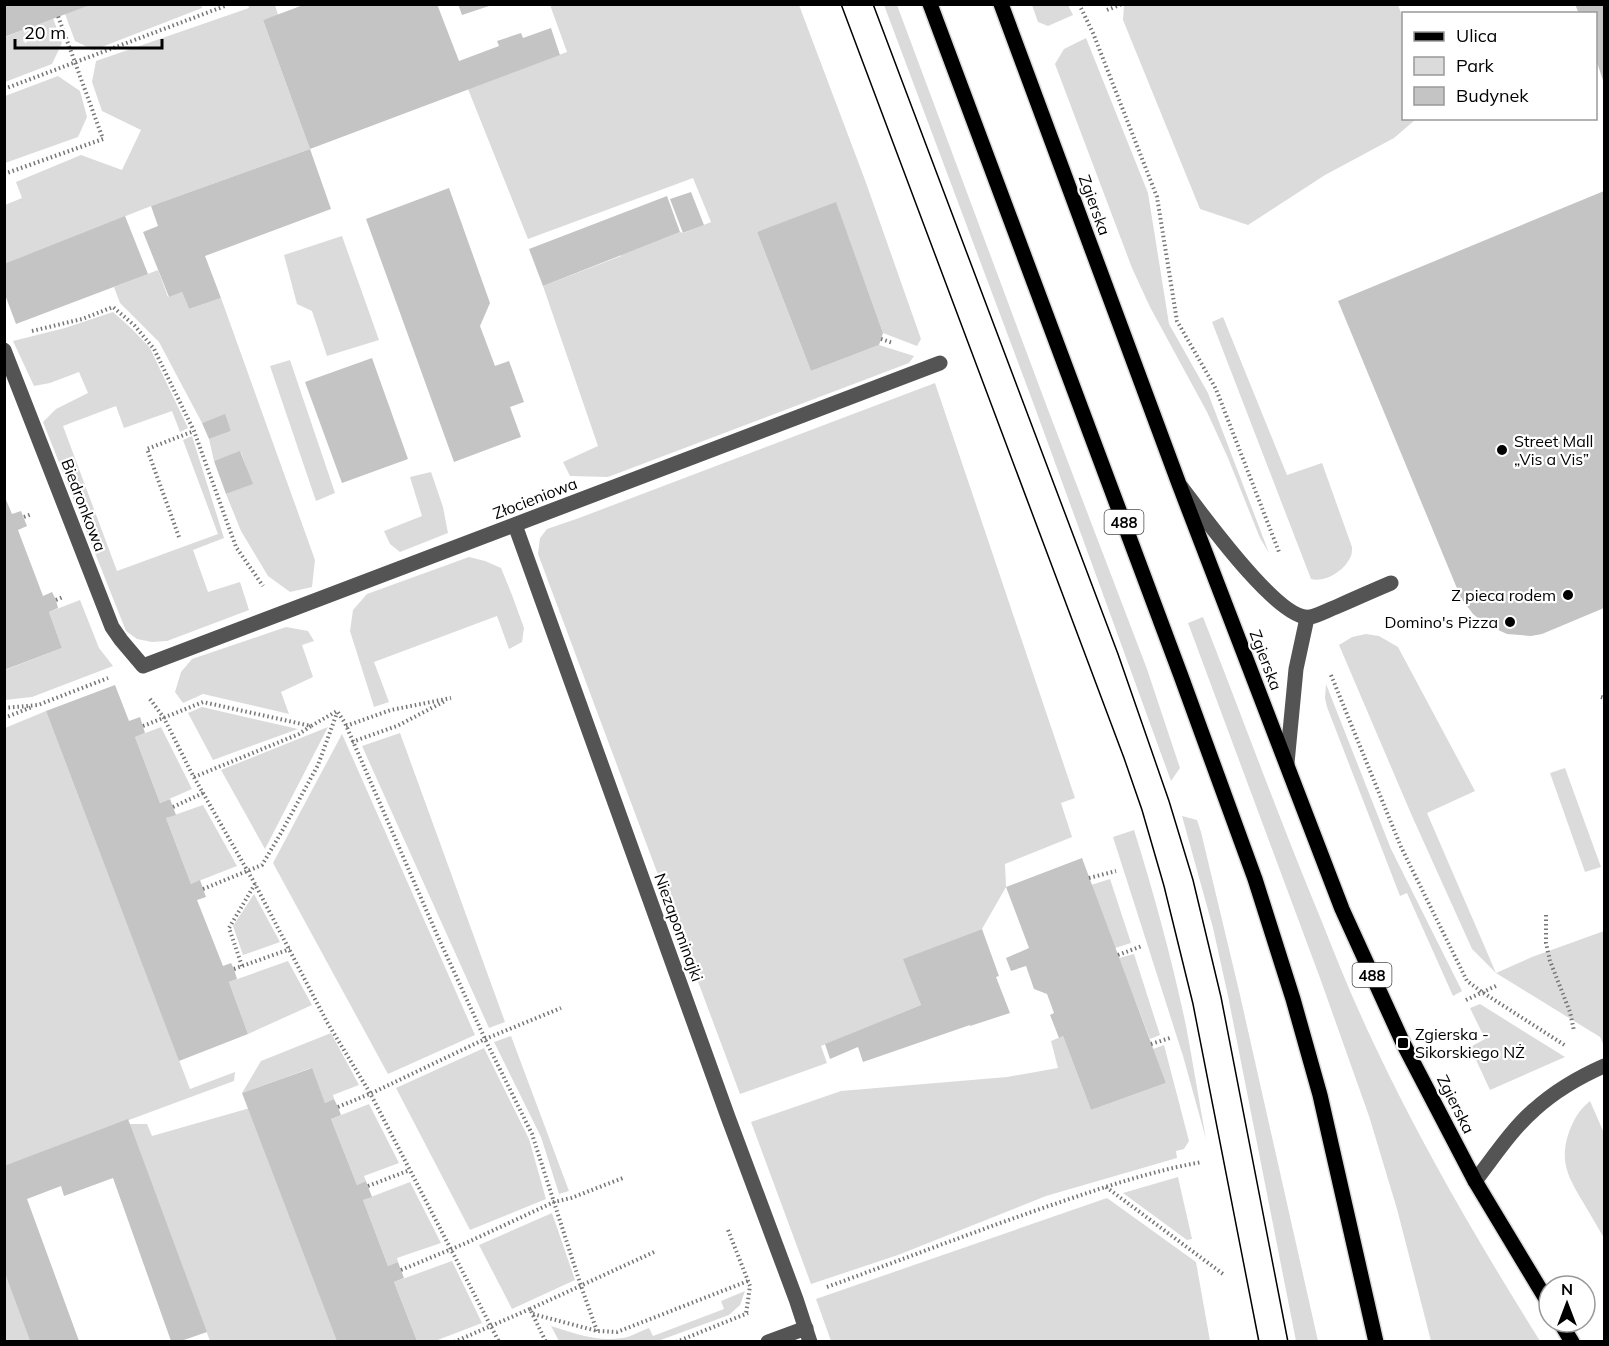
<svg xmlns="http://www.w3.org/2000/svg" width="1609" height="1346" viewBox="0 0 1609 1346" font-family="Mulish,sans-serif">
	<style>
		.green { fill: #dbdbdb }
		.building { fill: #c4c4c4 }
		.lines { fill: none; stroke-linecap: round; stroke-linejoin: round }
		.major-casing { stroke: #dbdbdb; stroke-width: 18 }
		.path { stroke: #767676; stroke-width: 4; stroke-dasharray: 1.5 3; stroke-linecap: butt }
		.minor { stroke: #545454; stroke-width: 15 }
		.major { stroke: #000; stroke-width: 15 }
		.tram { stroke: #000; stroke-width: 1.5 }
		.poi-dot { fill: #000; stroke: #fff; stroke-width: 2 }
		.labels { text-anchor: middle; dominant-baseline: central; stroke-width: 4.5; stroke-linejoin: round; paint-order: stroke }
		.shield { fill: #fff; stroke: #4c4c4c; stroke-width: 1.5 }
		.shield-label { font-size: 15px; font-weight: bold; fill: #000 }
		.street-label { font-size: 16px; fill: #000; stroke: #fff }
		.poi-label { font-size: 16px; fill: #000; stroke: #fff; text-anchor: start }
	</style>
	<rect width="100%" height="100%" fill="#fff"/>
	<!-- green -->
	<g class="green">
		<polygon points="90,4 201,4 202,8 94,50 75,41 65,14"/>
		<polygon points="248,5 275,5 278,15 263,20 310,149 151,206 5,264 5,205 22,198 16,182 81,155 122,170 141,130 102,111 92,82 96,61 249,8"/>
		<polygon points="550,5 799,5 865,180 921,339 917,346 883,333 836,203 757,232 811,371 879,345 914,356 909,363 608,477 570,476 563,462 598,446 543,286 621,256 621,255 680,232 684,233 711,222 693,178 528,239 468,89 567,52"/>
		<polygon points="884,5 897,5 1047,407 1147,669 1180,768 1171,781 1034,405"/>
		<polygon points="1032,5 1068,5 1073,15 1048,26 1038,22"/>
		<polygon points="1124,5 1398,5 1404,21 1404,118 1416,119 1394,138 1325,175 1248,225 1200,209 1123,20"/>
		<polygon points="53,18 62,43 52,64 5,82 5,37"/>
		<polygon points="1086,38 1148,193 1169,324 1208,393 1269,553 1260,538 1228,458 1207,412 1150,307 1132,268 1055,64 1064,49"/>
		<polygon points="58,76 80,91 87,117 78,137 5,163 5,96"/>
		<polygon points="342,236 379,340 327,356 312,311 297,304 284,255"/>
		<polygon points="158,270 168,297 182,292 189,309 221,298 315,560 312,587 290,592 268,576 241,531 226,494 252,484 241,452 214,461 209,439 231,431 224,415 202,423 159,342 120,303 114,287"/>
		<polygon points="113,312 132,329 150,348 188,428 180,432 172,411 124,428 116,406 63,426 117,571 218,534 183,440 192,436 224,538 193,550 208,592 240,582 249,610 167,641 152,642 137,639 126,631 43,422 56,409 88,393 79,372 50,383 34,386 13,341 65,328"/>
		<path d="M1223 317 1287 475 1322 463 1352 547C1352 550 1352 553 1351 556 1345 570 1326 583 1311 579L1212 322Z"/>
		<polygon points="290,360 335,493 316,501 270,366"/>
		<polygon points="935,383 1075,798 1061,803 1072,837 1005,864 1006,887 982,929 904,959 921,1005 821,1046 827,1063 740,1094 538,554 540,538 547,529 579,518"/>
		<polygon points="431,472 443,507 448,533 400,552 390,544 384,531 422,516 410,477"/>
		<polygon points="469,557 485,561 501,568 512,595 524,628 522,642 509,649 497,616 374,662 389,702 374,707 350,631 353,610 367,594"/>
		<polygon points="80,600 99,648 113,666 32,697 5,700 5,670 62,648 49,612"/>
		<path d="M1203 617C1243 719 1280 821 1322 922 1338 963 1355 1004 1374 1044 1422 1146 1480 1245 1540 1341H1431L1397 1209 1369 1116 1320 978 1188 623Z"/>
		<polygon points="286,627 308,631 314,641 302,645 313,677 281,692 289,714 203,694 183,703 175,692 181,672 192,659"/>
		<polygon points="1366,634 1379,636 1398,647 1475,791 1427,813 1496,973 1532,957 1604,931 1604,1046 1600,1037 1496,973 1472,949 1412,816 1339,645 1352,637"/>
		<polygon points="1326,684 1391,849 1462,991 1453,996 1407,893 1400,896 1327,707 1325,698"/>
		<polygon points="202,707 298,729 213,760 188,713"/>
		<polygon points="46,711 190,1089 235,1072 234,1081 5,1166 5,728"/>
		<polygon points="161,727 192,789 160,803 135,737"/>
		<polygon points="328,727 265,849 221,770"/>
		<polygon points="400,733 505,1022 489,1028 362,746"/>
		<polygon points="342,734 475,1035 388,1074 273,863"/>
		<polygon points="1565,768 1601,867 1585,872 1550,773"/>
		<polygon points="203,805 237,866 191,884 166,818"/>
		<polygon points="1182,816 1197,820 1201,832 1240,995 1318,1341 1296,1341 1228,996 1213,928"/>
		<path d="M1134 830C1154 894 1172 959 1186 1026 1193 1063 1199 1101 1206 1139L1183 1056 1113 837Z"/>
		<polygon points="1110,879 1131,943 1115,948 1091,885"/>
		<polygon points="254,894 280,942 243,955 233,926"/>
		<polygon points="1134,954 1160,1035 1150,1039 1119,958"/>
		<polygon points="288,961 312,1005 248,1034 229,982"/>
		<polygon points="1480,1004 1565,1057 1490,1090 1470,1047 1485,1039 1470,1008"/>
		<polygon points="331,1033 359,1085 333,1095 334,1099 325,1103 311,1068 242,1093 261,1061"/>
		<polygon points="511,1036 569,1191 559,1194 541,1137 494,1042"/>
		<polygon points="1063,1036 1091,1110 1166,1083 1153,1049 1164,1045 1189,1141 1184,1149 1176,1151 1177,1158 1046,1196 898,1255 811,1284 751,1122 841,1091 1007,1077 1058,1068 1051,1041"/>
		<polygon points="484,1048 529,1139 546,1199 470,1230 396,1088"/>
		<path d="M1590 1101 1604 1133V1238C1597 1226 1590 1214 1583 1202 1568 1177 1559 1161 1569 1132 1574 1119 1579 1110 1590 1101Z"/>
		<polygon points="369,1104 399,1163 364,1176 366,1181 357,1185 331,1119"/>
		<polygon points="250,1108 338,1341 210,1341 129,1124 147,1124 152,1136"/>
		<polygon points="1178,1177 1192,1239 1187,1240 1123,1193"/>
		<polygon points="410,1182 441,1243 397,1258 398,1262 388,1266 363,1200"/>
		<polygon points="1107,1198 1196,1262 1210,1341 831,1341 816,1299"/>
		<polygon points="552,1213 575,1280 512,1309 479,1245"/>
		<polygon points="452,1261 482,1323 435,1341 417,1341 394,1282"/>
		<polygon points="5,1270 30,1341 5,1341"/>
		<path d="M745 1291 740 1305 729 1315 658 1341H559L551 1326C574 1333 597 1342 622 1338 631 1337 640 1331 649 1328L653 1336 724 1309 721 1301Z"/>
	</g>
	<!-- building -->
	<g class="building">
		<polygon points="4,4 90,4 90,5 4,37"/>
		<polygon points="306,4 437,4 459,61 499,46 497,41 521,33 523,38 551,28 560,55 310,149 263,20"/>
		<polygon points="458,4 492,4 492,5 462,15"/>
		<polygon points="1575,4 1604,4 1604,83 1596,60 1596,14 1579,14"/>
		<polygon points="310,149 331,209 205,256 221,298 189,309 182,292 169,297 143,232 158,226 151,206"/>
		<polygon points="449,188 490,303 480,326 495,366 509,361 524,402 510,407 521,437 454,462 366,219"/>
		<polygon points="1604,191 1604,608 1542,634 1531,636 1507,634 1485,624 1473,614 1461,598 1338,301"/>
		<polygon points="691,192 704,225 683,233 670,199"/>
		<polygon points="667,196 680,232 543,286 529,249"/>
		<polygon points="836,202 883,333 879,345 811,371 757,232"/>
		<polygon points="125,216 148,274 16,324 4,292 4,264"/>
		<polygon points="372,358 408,459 342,483 305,382"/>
		<polygon points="225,414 231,431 209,439 202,423"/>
		<polygon points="240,451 253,484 226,494 214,461"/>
		<polygon points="4,495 12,514 21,511 27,526 18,530 43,596 52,592 56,600 58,608 49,612 62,648 4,670"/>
		<polygon points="115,685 129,721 140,717 145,733 135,737 160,803 170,799 176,815 166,818 191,884 200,880 206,897 197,900 223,966 231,963 234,969 237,979 229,982 248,1034 179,1061 46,711"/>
		<polygon points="1082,858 1166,1083 1091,1110 1063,1036 1059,1038 1050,1015 1054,1013 1047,994 1034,989 1026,966 1011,971 1006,958 1029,948 1006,887"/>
		<polygon points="982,929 999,976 996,977 1010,1013 970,1026 970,1025 863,1062 858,1047 830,1059 825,1044 921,1005 903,959"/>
		<polygon points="312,1068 325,1103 334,1099 338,1107 341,1115 331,1119 357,1185 366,1181 372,1197 363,1200 388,1266 398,1262 404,1278 394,1282 417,1341 337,1341 242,1093"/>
		<polygon points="128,1119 207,1332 181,1341 171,1341 113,1178 64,1196 61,1186 27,1199 79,1341 30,1341 4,1270 4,1166"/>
	</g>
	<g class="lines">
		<defs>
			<g id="major">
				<polyline points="930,4 1181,676 1255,879 1293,999 1320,1095 1376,1342"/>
				<polyline points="1001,4 1179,484 1342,909 1403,1043 1475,1181 1549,1304"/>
				<polyline points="1560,1322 1572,1342"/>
			</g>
		</defs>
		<!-- major casing -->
		<use href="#major" class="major-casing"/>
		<!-- path -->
		<g class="path">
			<polyline points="1079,4 1093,33 1157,197 1177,321 1216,389 1279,552"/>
			<polyline points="1107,10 1122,4"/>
			<polyline points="4,89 225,6"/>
			<polyline points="4,174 103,139 58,16"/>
			<polyline points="32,331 82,319 113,307 135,326 154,349 194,431 236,547 263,586"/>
			<polyline points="881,339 893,343"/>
			<polyline points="24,517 32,514"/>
			<polyline points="179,537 147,449 194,431"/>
			<polyline points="56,600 63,597"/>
			<polyline points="1331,675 1401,847 1467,981 1482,992 1566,1046"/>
			<polyline points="1601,697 1604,698"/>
			<polyline points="150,699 164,718 191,772 255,884 327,1022 370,1093 499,1342"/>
			<polyline points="4,708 38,705 108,678"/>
			<polyline points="4,718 32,707"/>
			<polyline points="143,726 203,702 311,726 337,711 345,723 438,937 485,1039 532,1134 581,1286 597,1331"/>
			<polyline points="346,726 391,710 451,698"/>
			<polyline points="352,742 397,726 445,701"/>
			<polyline points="194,777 299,734 311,726"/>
			<polyline points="173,807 203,793"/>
			<polyline points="1089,878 1116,871"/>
			<polyline points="203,889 262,865 281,833 318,765 337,713"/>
			<polyline points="1546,915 1546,943 1550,961 1570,1012 1574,1031"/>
			<polyline points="1118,955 1142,946"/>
			<polyline points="242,966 229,928 255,884"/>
			<polyline points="234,969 290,949"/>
			<polyline points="1466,1000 1498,985"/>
			<polyline points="1151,1044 1170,1038"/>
			<polyline points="338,1107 374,1092 485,1039 561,1008"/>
			<polyline points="368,1186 410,1170"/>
			<polyline points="1106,1187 1223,1274"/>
			<polyline points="728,1230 750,1286 746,1314"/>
			<polyline points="401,1270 466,1243 554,1202 571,1198 623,1178"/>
			<path d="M827 1287C898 1261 968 1234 1040 1209 1093 1191 1146 1172 1202 1162"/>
			<polyline points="530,1309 654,1252"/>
			<polyline points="533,1314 597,1331 617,1332 748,1281"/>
			<polyline points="454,1342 530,1309 546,1342"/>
			<polyline points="676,1342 748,1313"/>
		</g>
		<!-- minor -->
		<g class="minor">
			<polyline points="4,350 112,627 121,640 143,666 940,363"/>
			<path d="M1182 488C1201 513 1279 622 1310 617 1319 615 1328 610 1336 607 1354 599 1372 591 1391 583"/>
			<polyline points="515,525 728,1117 796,1299 810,1342"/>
			<polyline points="1287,763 1296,669 1307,618"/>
			<path d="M1475 1181C1493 1158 1512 1129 1534 1110 1555 1091 1579 1077 1604 1066"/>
			<polyline points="768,1342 806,1328"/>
		</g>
		<!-- major -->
		<use href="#major" class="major"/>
		<!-- tram -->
		<g class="tram">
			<polyline points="841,4 1124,758 1142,810 1164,886 1193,1004 1259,1342"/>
			<polyline points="873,4 1118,654 1169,801 1193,880 1221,997 1288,1342"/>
		</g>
	</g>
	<!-- markers -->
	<g class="poi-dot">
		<circle cx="1502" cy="450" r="6"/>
		<circle cx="1568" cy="595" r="6"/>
		<circle cx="1510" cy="622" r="6"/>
		<rect x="1397" y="1037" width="12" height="12" rx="3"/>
	</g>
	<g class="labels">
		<!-- shield labels -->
		<g class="shield">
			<rect x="1104.5" y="510" width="39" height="24" rx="4.5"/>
			<rect x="1352.5" y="963" width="39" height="24" rx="4.5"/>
		</g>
		<g class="shield-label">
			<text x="1124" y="522">488</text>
			<text x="1372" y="975">488</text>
		</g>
		<!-- street labels -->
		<g class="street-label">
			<text transform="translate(1095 205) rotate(70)">Zgierska</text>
			<text transform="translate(535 498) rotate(-21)">Złocieniowa</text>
			<text transform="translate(84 505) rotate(69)">Biedronkowa</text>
			<text transform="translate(1266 660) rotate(69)">Zgierska</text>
			<text transform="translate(679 927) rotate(70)">Niezapominajki</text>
			<text transform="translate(1456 1104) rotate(63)">Zgierska</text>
		</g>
		<!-- poi labels -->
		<g class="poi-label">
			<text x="1514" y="441">Street Mall<tspan x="1514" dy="18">„Vis a Vis”</tspan></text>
			<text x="1556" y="595" text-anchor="end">Z pieca rodem</text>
			<text x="1498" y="622" text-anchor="end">Domino's Pizza</text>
			<text x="1415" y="1034">Zgierska -<tspan x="1415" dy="18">Sikorskiego NŻ</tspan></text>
		</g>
	</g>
	<!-- border -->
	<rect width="1609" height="1346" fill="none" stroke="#000000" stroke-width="12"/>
	<!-- legend -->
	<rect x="1402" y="12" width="195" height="108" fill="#ffffff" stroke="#999999" stroke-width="1.5"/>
	<rect x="1414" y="32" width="30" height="9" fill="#000000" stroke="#999999" stroke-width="1.5"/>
	<text x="1456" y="42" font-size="18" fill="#000000">Ulica</text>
	<rect x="1414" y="57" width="30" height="18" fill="#dbdbdb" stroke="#999999" stroke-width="1.5"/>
	<text x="1456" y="72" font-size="18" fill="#000000">Park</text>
	<rect x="1414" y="87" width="30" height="18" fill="#c4c4c4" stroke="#999999" stroke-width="1.5"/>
	<text x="1456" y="102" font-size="18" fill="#000000">Budynek</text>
	<!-- north arrow -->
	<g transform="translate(1567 1304)"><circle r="28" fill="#ffffff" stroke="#999999" stroke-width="1.5"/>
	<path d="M0-4.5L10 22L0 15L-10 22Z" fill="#000000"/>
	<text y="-9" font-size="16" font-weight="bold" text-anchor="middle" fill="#000000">N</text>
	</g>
	<!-- scale -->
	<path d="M15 39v9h147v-9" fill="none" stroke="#000000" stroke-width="3"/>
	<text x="24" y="39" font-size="18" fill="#000000" stroke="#ffffff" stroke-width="4.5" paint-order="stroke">20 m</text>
</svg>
